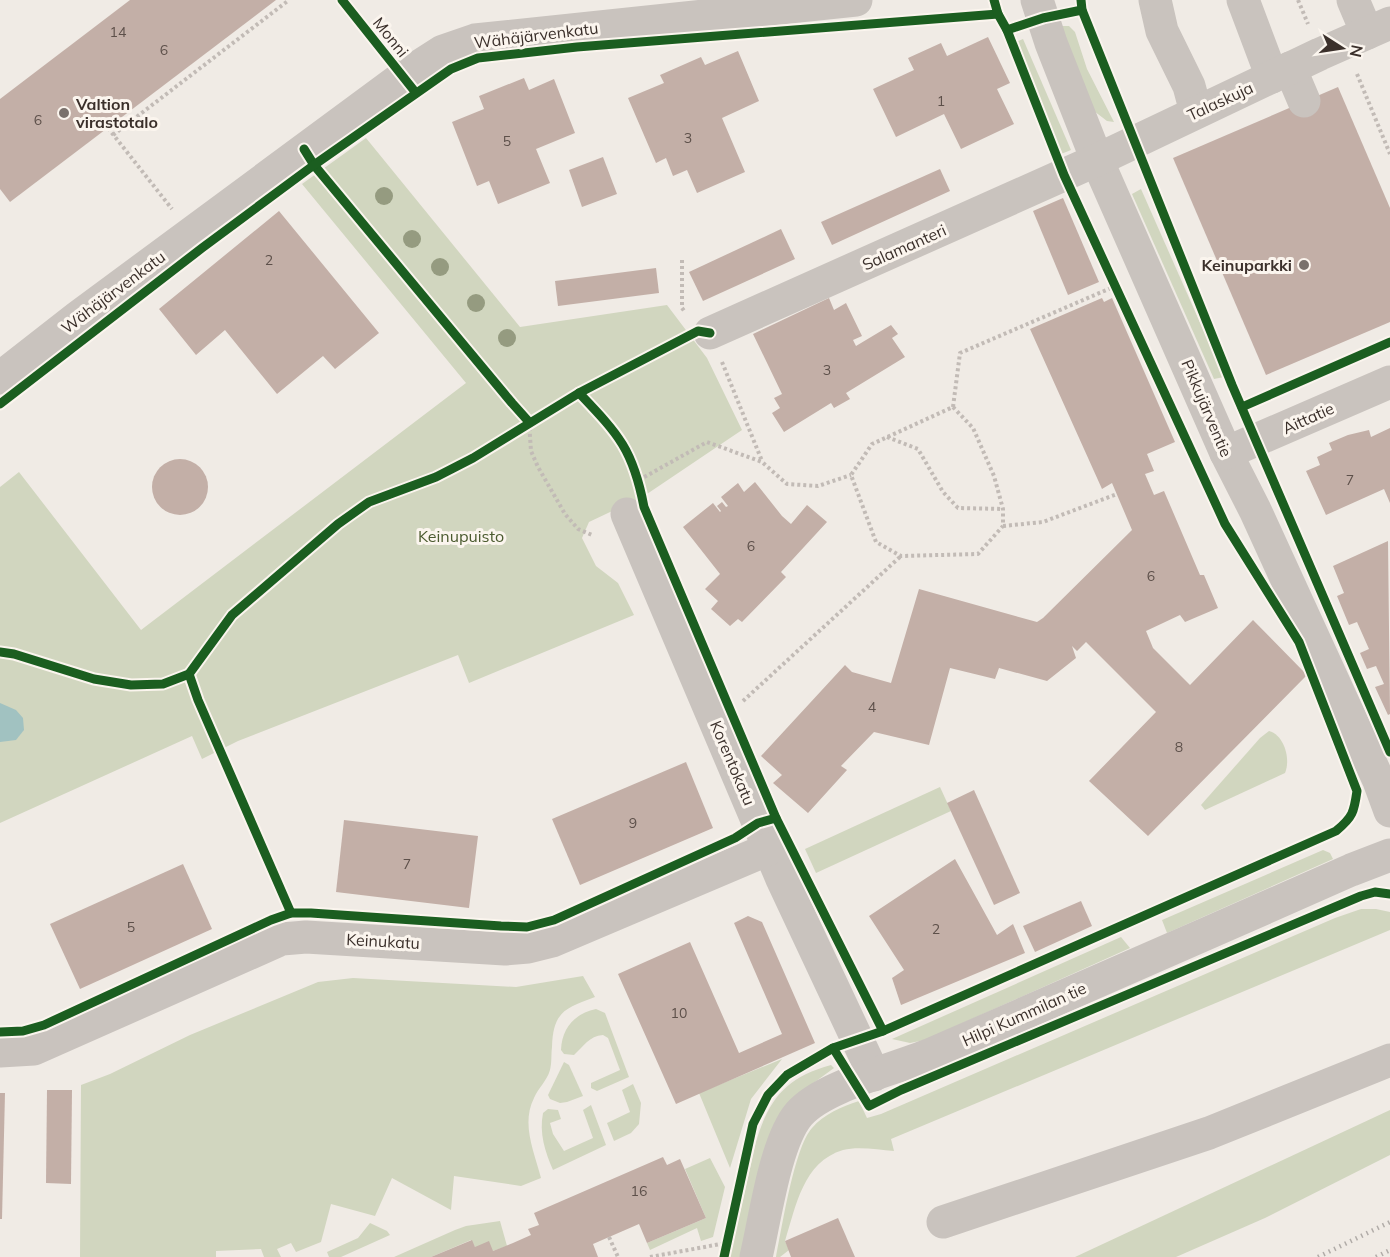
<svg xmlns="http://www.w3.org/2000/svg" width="1390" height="1257" viewBox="0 0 1390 1257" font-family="Mulish,sans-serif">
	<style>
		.green { fill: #d1d6bf }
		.water { fill: #a1c2c1 }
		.building { fill: #c3afa7 }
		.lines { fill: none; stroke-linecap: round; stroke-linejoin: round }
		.path { stroke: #c2bbb6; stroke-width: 4; stroke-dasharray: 3 3; stroke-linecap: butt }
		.minor { stroke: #c9c3be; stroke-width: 33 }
		.rail { stroke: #b1aca8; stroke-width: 4.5; stroke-dasharray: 1.5 4.5; stroke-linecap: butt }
		.cycleway-casing { stroke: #fbf5ee; stroke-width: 13 }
		.cycleway { stroke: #1b5e20; stroke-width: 9 }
		.tree { fill: #959b80 }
		.poi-dot { fill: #7a716c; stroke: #fbf5ee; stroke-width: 2 }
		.labels { text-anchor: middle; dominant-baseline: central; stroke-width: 6; stroke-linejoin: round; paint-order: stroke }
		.number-label { font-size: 14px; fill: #5d504a }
		.street-label { font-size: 16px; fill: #3b302b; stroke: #fbf5ee }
		.poi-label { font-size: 16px; font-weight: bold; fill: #3b302b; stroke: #fbf5ee; text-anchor: start }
		.park-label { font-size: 16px; fill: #4a5a2e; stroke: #fbf5ee }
	</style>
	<rect width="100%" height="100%" fill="#f0ebe5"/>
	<!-- green -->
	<g class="green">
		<polygon points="1060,26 1069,26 1075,32 1087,69 1114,122 1107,121 1094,111"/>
		<polygon points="1023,39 1071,150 1061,154 1014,43"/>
		<polygon points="366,138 520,327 667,305 707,358 742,430 644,496 589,522 582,538 596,566 618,583 634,615 469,683 458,655 238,741 202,759 192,736 0,823 0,487 19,472 141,630 466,383 302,184"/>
		<polygon points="1141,189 1224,377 1214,379 1132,194"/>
		<path d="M1269 731C1284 735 1291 759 1285 773L1205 810 1201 805 1260 738Z"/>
		<polygon points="940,787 951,811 816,873 805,849"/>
		<polygon points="1323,850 1330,853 1333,859 1167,933 1162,920"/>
		<path d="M1361 909H1376L1390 912V930L891 1139 894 1151C878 1150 859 1146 843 1150 803 1162 796 1206 785 1241L789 1250 780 1257H776C782 1228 794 1148 812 1128 824 1114 841 1107 859 1101L867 1118 881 1114 1335 918Z"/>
		<polygon points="1121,937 1130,948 925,1040 910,1043 892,1039"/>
		<path d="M583 976 595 997C565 1008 553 1012 552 1047 551 1055 552 1062 550 1070 547 1081 538 1088 534 1098 521 1124 534 1151 541 1178L521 1186 454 1176 451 1210 392 1178 375 1216 331 1204 321 1242 296 1252 291 1243 277 1249 281 1257H264L261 1249 216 1251V1257H80L81 1085 110 1074 190 1035 318 982 353 978 516 987Z"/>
		<path d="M596 1009 605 1013 629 1077 597 1091 591 1088V1083L620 1070 608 1038 603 1035C589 1036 584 1046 574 1055L564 1054 561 1050C562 1028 574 1014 596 1009Z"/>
		<polygon points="782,1059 751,1099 730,1168 699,1093"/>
		<polygon points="564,1062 569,1065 583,1096 567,1102 560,1103 550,1099 548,1095"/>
		<path d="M831 1065 834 1068 793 1098 744 1257H730L756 1142C769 1098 787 1077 831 1065Z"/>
		<polygon points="633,1084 641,1103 639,1124 631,1133 614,1141 607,1123 630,1112 622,1090"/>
		<path d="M591 1105 606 1145 553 1170C545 1152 539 1133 543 1113L548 1109 558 1110 561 1119 550 1123 553 1134 564 1151 593 1138 583 1110Z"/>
		<polygon points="1390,1110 1390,1155 1265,1218 1176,1257 1075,1257"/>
		<polygon points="710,1158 725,1187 713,1237 701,1241 697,1228 650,1250 647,1243 706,1218 685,1169"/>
		<polygon points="500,1221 507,1246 493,1251 475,1247 471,1240 431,1257 394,1257 455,1230 466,1226"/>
		<polygon points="370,1223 387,1231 390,1235 341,1257 329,1257 327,1252 358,1238"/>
	</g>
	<!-- water -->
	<polygon class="water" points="0,703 16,710 23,718 24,730 16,740 0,742"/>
	<!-- building -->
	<g class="building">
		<polygon points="130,0 276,0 10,202 0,189 0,99"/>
		<polygon points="988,37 1010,83 997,89 1014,124 961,149 944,114 896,137 873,89 914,70 908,58 941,43 947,56"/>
		<polygon points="738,51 759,101 722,118 745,172 697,193 687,170 673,176 666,158 656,163 628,98 664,83 660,75 701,57 705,65"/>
		<polygon points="524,78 529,90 554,79 575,133 536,149 550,183 498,204 489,181 477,186 452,122 484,109 479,96"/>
		<polygon points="1338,87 1390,208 1390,322 1266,375 1173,158"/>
		<polygon points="603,157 617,194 582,207 569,170"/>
		<polygon points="940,169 950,191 832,245 821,222"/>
		<polygon points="1063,198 1099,282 1068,295 1033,211"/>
		<polygon points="279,211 379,333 335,369 323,356 277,394 225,330 196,355 159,309"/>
		<polygon points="781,229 795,259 703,301 689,272"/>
		<polygon points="656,268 659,293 558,306 555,281"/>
		<polygon points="829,298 834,310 846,303 862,336 853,340 856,346 891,325 898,334 892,338 905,357 846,393 850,399 834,408 831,403 784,432 772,413 780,408 774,398 782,394 753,334"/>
		<polygon points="1102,298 1104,302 1112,298 1175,442 1147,454 1154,471 1145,474 1154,495 1164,491 1200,575 1204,575 1218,608 1185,622 1180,615 1146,631 1153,648 1190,685 1253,620 1307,675 1148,836 1089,781 1156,712 1086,642 1077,651 1072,646 1076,658 1047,681 999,668 995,679 950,668 929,745 874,732 841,766 847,770 808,813 773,783 782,775 761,756 845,665 852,672 891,683 919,589 1037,622 1043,618 1132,530 1112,483 1102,489 1030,329"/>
		<polygon points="1390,428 1390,503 1384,489 1326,515 1306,471 1320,465 1317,457 1332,450 1329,443 1348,435 1369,430 1371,437"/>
		<circle cx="180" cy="487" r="28"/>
		<polygon points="755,482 782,516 791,524 807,505 827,522 781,572 786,577 742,622 738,619 730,626 711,609 718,601 705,589 720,574 683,527 713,503 720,512 721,511 717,506 722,502 726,507 728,506 721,497 738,483 744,492"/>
		<polygon points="1388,541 1390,714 1388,715 1375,687 1384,684 1376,666 1367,669 1360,653 1369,649 1357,622 1349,625 1337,596 1344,593 1333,566"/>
		<polygon points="686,762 713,828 580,885 552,819"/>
		<polygon points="974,790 1020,893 994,905 947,803"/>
		<polygon points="344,820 478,836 469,908 336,892"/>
		<polygon points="955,859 997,935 1013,924 1025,953 901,1005 892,978 904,970 869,916"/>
		<polygon points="183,864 212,929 80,989 50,924"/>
		<polygon points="1081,901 1092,926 1035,952 1023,926"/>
		<polygon points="748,916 762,922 815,1043 676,1104 618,974 690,942 739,1053 782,1034 734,923"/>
		<polygon points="47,1090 72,1090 71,1184 46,1183"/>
		<polygon points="0,1093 5,1093 2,1219 0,1219"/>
		<polygon points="663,1157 667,1165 680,1159 706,1218 647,1243 639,1224 593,1244 598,1257 431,1257 472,1240 475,1247 489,1241 493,1251 513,1243 531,1235 528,1229 539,1225 534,1213"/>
		<polygon points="838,1218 855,1257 791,1257 785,1241"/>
	</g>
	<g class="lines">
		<!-- path -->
		<g class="path">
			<polyline points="1298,0 1308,24"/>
			<polyline points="1357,74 1390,154"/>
			<polyline points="108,128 172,209"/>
			<polyline points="113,135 289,0"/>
			<polyline points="682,260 682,308 685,312"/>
			<polyline points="722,362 762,461"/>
			<polygon points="953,407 973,428 994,476 1003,509 1003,526 978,554 901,556 876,542 851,475 872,444"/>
			<polyline points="953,407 960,353 1118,285"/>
			<polyline points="529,422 531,451 538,467 565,514 578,529 592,535"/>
			<polyline points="887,437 918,449 943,492 958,508 1003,509"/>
			<polyline points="639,480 707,442 762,462 787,484 818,486 851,475"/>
			<polyline points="1003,526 1043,522 1117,494"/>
			<polyline points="743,701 901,556"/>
			<polyline points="609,1237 618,1257"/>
			<polyline points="650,1257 726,1243"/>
		</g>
		<!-- minor -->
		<g class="minor">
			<polyline points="1037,0 1051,43 1097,160 1226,453 1255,510 1379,781 1390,811"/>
			<polyline points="1155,0 1162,31 1189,86 1196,112"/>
			<polyline points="1243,0 1272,77"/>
			<polyline points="1353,0 1367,33"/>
			<polyline points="1290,68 1304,101"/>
			<polyline points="710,333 1097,160 1320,54 1390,23"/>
			<polyline points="0,378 78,317 404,76 443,51 475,40 856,0"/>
			<polyline points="1226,453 1390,382"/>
			<polyline points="627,514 782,879 874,1075"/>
			<polyline points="0,1051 34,1049 282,939 306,937 505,949 528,947 552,941 769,849"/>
			<polyline points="943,1222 1209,1133 1390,1060"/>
			<path d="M756 1257C765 1220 775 1142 799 1114 824 1085 897 1069 934 1053 1074 993 1212 931 1351 870L1390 855"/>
		</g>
		<!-- rail -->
		<g class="rail">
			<polyline points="1318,1257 1390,1222"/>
			<polyline points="1376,1257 1390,1250"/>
		</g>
		<defs>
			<g id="cycleway">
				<polyline points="342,0 416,93"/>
				<polyline points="1081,0 1082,10 1232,385 1390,752"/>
				<polyline points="1007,30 1043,18 1082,10"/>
				<polyline points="304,149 314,165 512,403 529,422"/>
				<path d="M579 393C618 434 633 449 644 507L776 818"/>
				<polyline points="0,404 202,248 314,165 451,69 478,58 577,47 998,14"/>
				<polyline points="1242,407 1390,342"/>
				<polyline points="0,652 14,654 94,679 131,685 163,684 189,674 232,615 338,524 369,502 436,477 473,458 579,393 698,331 710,333"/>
				<polyline points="189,674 198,700 291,913"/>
				<polyline points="0,1032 23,1031 44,1025 271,920 291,913 311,913 501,926 527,927 554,920 735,838 758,823 776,818 883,1031"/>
				<polyline points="833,1048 869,1106 901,1090 1361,896 1375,892 1390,894"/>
				<path d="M724 1257 753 1124 768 1095 787 1075 833 1048 883 1031 1336 831C1353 817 1354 812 1357 791L1299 642 1225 524 1064 175 1007 30 998 14 994 0"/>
			</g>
		</defs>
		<!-- cycleway casing -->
		<use href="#cycleway" class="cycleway-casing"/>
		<!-- cycleway -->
		<use href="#cycleway" class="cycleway"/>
	</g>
	<!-- trees -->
	<g class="tree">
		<circle cx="384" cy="196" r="9"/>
		<circle cx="412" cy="239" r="9"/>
		<circle cx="440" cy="267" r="9"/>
		<circle cx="476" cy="303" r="9"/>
		<circle cx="507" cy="338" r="9"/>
	</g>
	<!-- markers -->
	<g class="poi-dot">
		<circle cx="64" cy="113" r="6"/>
		<circle cx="1304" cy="265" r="6"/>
	</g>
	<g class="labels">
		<!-- number labels -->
		<g class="number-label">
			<text x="118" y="32">14</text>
			<text x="164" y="50">6</text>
			<text x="941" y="101">1</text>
			<text x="38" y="120">6</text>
			<text x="688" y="138">3</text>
			<text x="507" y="141">5</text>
			<text x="269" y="260">2</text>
			<text x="827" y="370">3</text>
			<text x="1350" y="480">7</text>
			<text x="751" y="546">6</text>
			<text x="1151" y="576">6</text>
			<text x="872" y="707">4</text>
			<text x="1179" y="747">8</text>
			<text x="633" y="823">9</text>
			<text x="407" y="864">7</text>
			<text x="131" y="927">5</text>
			<text x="936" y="929">2</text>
			<text x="679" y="1013">10</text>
			<text x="639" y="1191">16</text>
		</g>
		<!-- street labels -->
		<g class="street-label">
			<text transform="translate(536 35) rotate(-7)">Wähäjärvenkatu</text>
			<text transform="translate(391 37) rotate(51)">Monni</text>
			<text transform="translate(1220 101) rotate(-25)">Talaskuja</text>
			<text transform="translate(904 247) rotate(-24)">Salamanteri</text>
			<text transform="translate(113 292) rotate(-37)">Wähäjärvenkatu</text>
			<text transform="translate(1207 408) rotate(67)">Pikkujärventie</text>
			<text transform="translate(1308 418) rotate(-24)">Aittatie</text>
			<text transform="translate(733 763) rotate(67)">Korentokatu</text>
			<text transform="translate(383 941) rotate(3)">Keinukatu</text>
			<text transform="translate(1024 1014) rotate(-24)">Hilpi Kummilan tie</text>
		</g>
		<!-- poi labels -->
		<g class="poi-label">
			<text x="76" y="104">Valtion<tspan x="76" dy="18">virastotalo</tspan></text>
			<text x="1292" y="265" text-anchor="end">Keinuparkki</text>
		</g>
		<!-- park labels -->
		<g class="park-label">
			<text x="461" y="536">Keinupuisto</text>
		</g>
	</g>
	<!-- north arrow -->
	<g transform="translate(1342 48) rotate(102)" stroke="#fbf5ee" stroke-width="4.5" paint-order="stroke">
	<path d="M0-4.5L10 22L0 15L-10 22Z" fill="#3b302b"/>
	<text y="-9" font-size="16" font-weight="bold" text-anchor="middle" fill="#3b302b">N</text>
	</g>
</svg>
